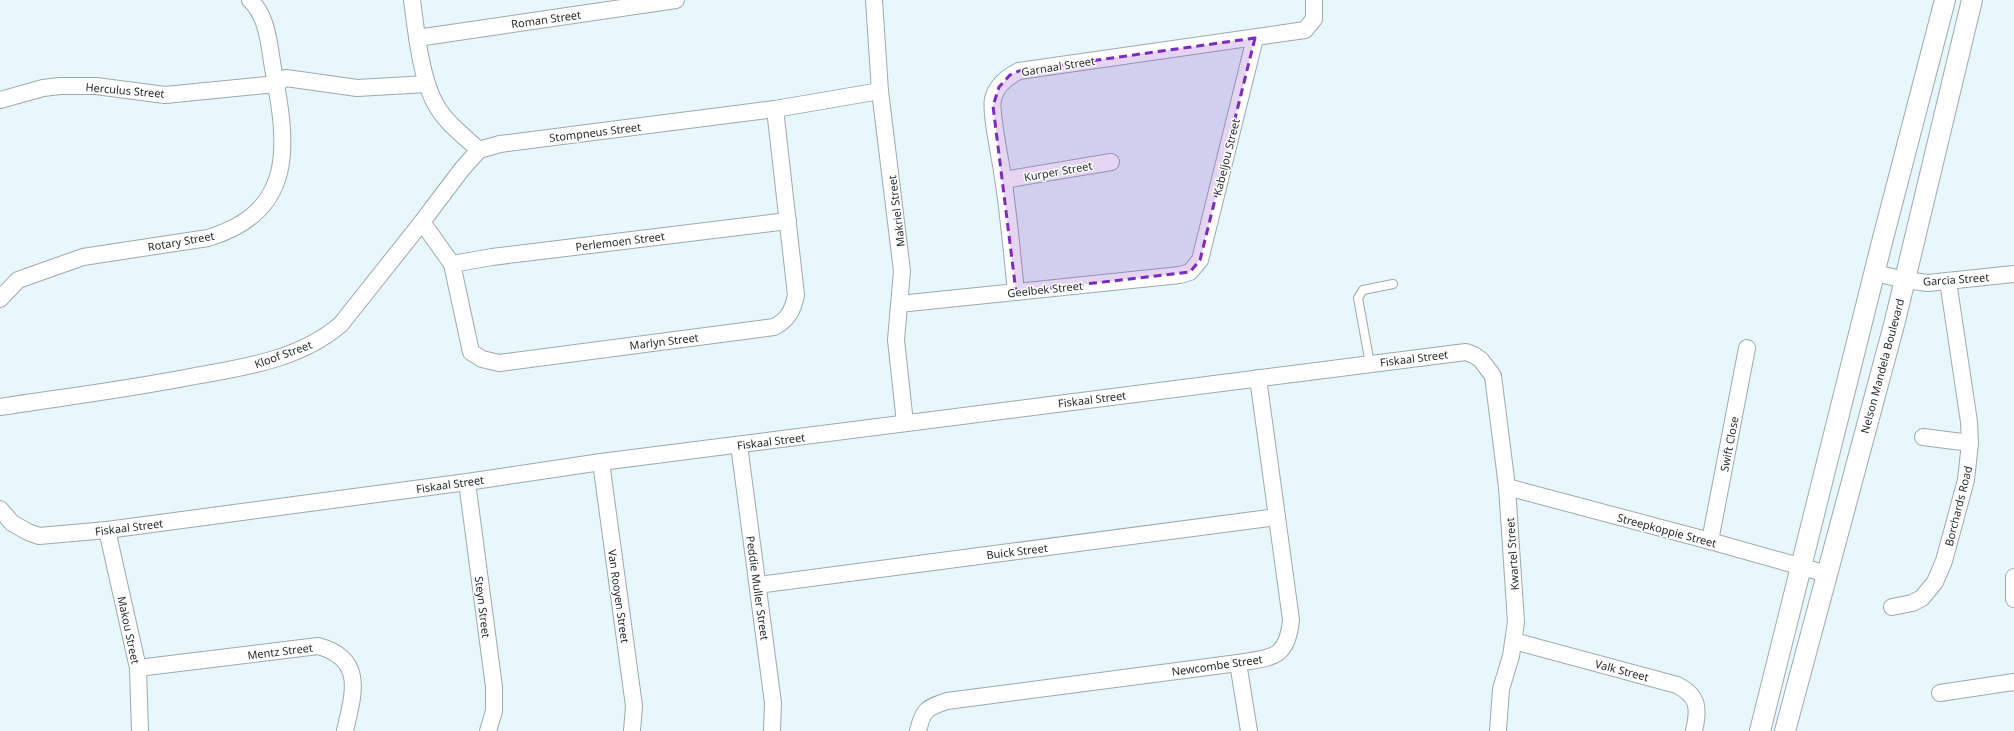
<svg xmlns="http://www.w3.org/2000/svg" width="2014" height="731" viewBox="0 0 2014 731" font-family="'Noto Sans',sans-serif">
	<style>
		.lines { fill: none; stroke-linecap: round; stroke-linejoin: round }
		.service-casing { stroke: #9baaae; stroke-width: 10 }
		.minor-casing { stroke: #9baaae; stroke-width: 18 }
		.tertiary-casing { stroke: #9baaae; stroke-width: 22 }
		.service { stroke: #fff; stroke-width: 8 }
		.minor { stroke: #fff; stroke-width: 16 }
		.tertiary { stroke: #fff; stroke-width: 20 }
		.marked { fill: #7b2cbf; fill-opacity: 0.2; stroke: #7b2cbf; stroke-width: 3; stroke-dasharray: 8 5; stroke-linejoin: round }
		.labels { text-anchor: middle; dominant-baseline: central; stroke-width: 3; stroke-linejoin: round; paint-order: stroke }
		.street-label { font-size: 11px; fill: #252b2c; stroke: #fff }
	</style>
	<rect width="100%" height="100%" fill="#e7f7fb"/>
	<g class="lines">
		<defs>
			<polyline id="service" points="1370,364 1358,298 1363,290 1393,284"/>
			<g id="minor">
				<path d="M412 0C416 31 421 79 436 105 446 123 465 137 479 150L500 144 775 109 880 91"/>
				<polyline points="874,0 880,91 902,271 896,340 905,423"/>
				<polyline points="417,38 676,0"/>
				<polyline points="276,84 286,78 357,88 427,84"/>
				<polyline points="0,100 43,88 60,86 96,86 165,95 276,84"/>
				<polyline points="1004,180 1111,162"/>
				<path d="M422 222 452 264 471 352 482 359 499 363 774 327C788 320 793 310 796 295L775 109"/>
				<polyline points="452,264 492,257 788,221"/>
				<polyline points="1875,273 1905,280 1928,283 2014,274"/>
				<path d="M1016 292C1012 254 1009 216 1003 178 1001 161 990 113 993 99 996 86 1007 77 1019 71L1305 30 1314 19V0"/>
				<path d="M0 299 18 280 83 257 208 238C298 211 287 142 273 68 269 45 268 17 250 0"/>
				<polyline points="899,304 1180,275 1190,272 1200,260 1255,38"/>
				<path d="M0 407C65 397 130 389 195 376 246 367 301 359 341 324L422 222 462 169 479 150"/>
				<polyline points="1923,437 1970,443"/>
				<polyline points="739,445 773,703 772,731"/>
				<polyline points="601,462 634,706 632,731"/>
				<polyline points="467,482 494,687 494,711 488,731"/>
				<polyline points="1507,487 1710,541 1827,574"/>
				<polyline points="0,509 12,523 28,532 39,536 107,530 467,482 601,462 1466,352 1474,355 1481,360 1493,376 1507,487 1516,622 1511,656 1501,689 1498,731"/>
				<polyline points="107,530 138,668 140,731"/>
				<polyline points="1710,541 1747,348"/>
				<polyline points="2014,577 2014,599"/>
				<polyline points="758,585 1277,517"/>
				<polyline points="1892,607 1912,603 1922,598 1935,582 1944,561 1966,480 1970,443 1969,422 1948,281"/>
				<path d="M1514 641 1677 685C1699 696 1699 709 1694 731"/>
				<polyline points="1238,663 1249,731"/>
				<path d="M138 668 318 646C366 659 353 695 345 731"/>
				<polyline points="1940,693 2014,682"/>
				<path d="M918 731C923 710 926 708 947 701L1238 663C1271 657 1287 660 1291 620L1258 378"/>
			</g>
			<g id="tertiary">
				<polyline points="1760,731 1881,246 1945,0"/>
				<polyline points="1785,731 1895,321 1972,0"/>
			</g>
		</defs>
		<!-- service casing -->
		<use href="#service" class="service-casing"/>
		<!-- minor casing -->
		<use href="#minor" class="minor-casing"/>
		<!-- tertiary casing -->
		<use href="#tertiary" class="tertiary-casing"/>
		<!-- service -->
		<use href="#service" class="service"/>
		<!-- minor -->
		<use href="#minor" class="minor"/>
		<!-- tertiary -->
		<use href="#tertiary" class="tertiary"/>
	</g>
	<!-- marked area -->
	<path class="marked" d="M1255 38 1200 260 1190 272 1016 292 993 106 999 87 1010 75 1019 71Z"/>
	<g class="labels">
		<!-- street labels -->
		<g class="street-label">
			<text transform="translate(546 19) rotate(-8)">Roman Street</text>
			<text transform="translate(1058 66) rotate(-9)">Garnaal Street</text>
			<text transform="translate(125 90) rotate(5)">Herculus Street</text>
			<text transform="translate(595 132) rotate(-7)">Stompneus Street</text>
			<text transform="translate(1226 157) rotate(-76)">Kabeljou Street</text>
			<text transform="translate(1058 171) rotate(-10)">Kurper Street</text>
			<text transform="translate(896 211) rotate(-97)">Makriel Street</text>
			<text transform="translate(181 241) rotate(-10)">Rotary Street</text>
			<text transform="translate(620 241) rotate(-7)">Perlemoen Street</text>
			<text transform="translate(1956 279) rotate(-4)">Garcia Street</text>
			<text transform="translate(1045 289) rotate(-6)">Geelbek Street</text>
			<text transform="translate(664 341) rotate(-7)">Marlyn Street</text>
			<text transform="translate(283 354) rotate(-20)">Kloof Street</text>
			<text transform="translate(1414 358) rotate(-7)">Fiskaal Street</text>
			<text transform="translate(1882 366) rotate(-75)">Nelson Mandela Boulevard</text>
			<text transform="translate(1092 399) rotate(-7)">Fiskaal Street</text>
			<text transform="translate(771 441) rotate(-7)">Fiskaal Street</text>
			<text transform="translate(1729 444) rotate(-79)">Swift Close</text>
			<text transform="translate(450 484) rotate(-8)">Fiskaal Street</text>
			<text transform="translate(1958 506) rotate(-76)">Borchards Road</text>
			<text transform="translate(129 527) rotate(-7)">Fiskaal Street</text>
			<text transform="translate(1667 530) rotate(15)">Streepkoppie Street</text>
			<text transform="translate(1017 551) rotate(-7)">Buick Street</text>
			<text transform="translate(1512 554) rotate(-94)">Kwartel Street</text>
			<text transform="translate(758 588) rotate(82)">Peddie Muller Street</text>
			<text transform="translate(619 596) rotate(82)">Van Rooyen Street</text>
			<text transform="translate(483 607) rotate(83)">Steyn Street</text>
			<text transform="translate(129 630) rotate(78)">Makou Street</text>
			<text transform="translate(280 651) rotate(-7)">Mentz Street</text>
			<text transform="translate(1217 665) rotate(-8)">Newcombe Street</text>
			<text transform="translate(1622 670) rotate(15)">Valk Street</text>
		</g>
	</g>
</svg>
